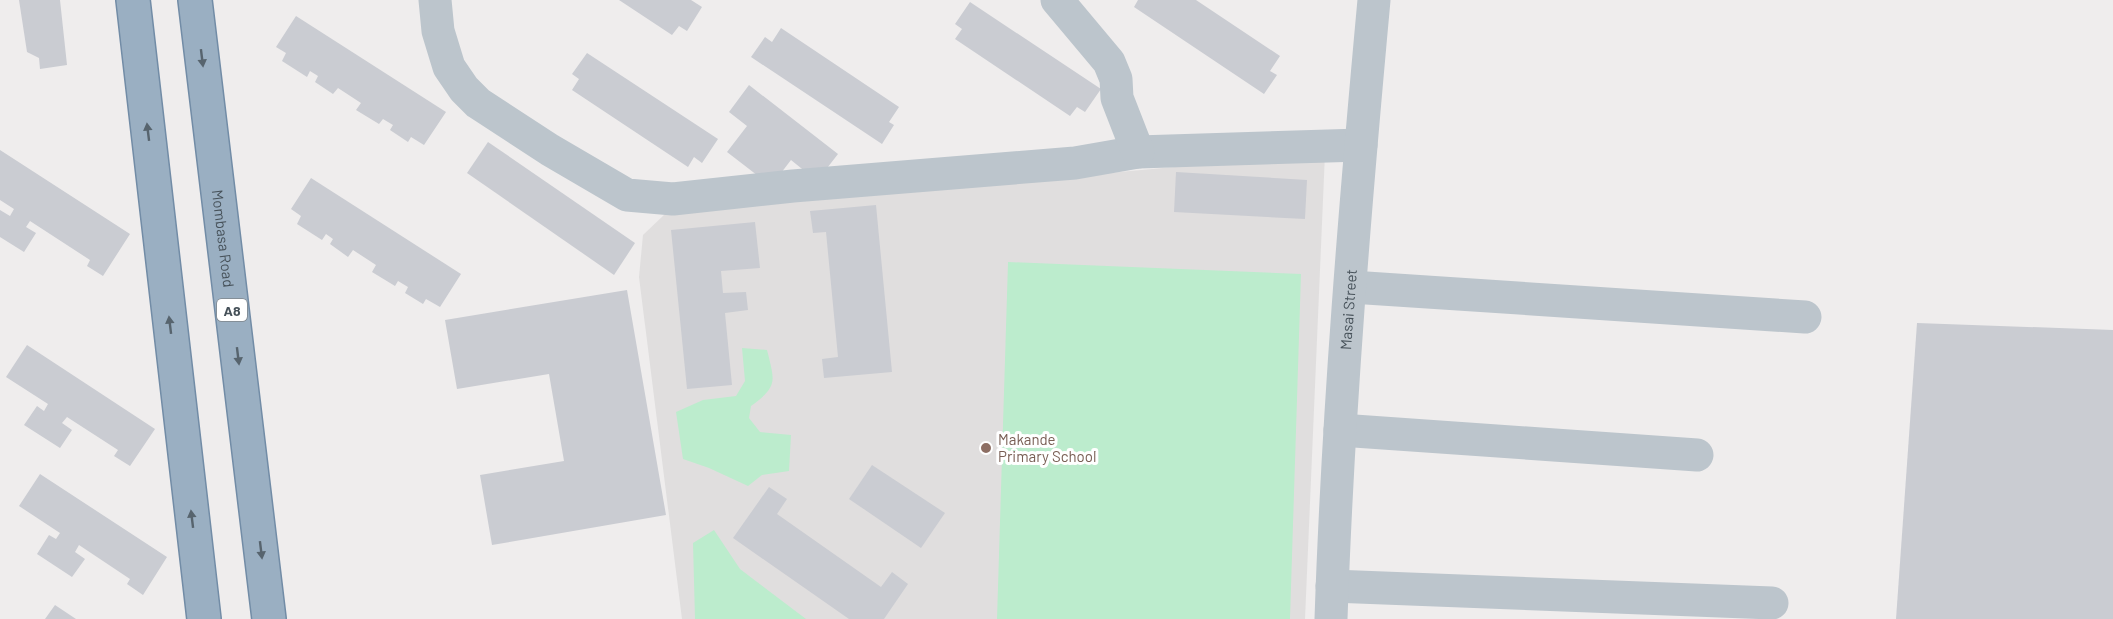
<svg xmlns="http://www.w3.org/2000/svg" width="2113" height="619" viewBox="0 0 2113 619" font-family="Barlow,sans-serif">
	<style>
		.education { fill: #e0dede }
		.green { fill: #bceccd }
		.building { fill: #caccd2 }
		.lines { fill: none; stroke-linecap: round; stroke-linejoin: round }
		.trunk-casing { stroke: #728ca6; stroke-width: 36 }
		.minor { stroke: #bcc5cc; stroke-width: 33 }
		.trunk { stroke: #9aafc2; stroke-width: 33 }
		.oneway { fill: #57646e }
		.education-dot { fill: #8d6e63; stroke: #fff; stroke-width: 2 }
		.labels { text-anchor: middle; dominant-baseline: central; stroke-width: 6; stroke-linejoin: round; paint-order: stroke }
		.shield { fill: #fff; stroke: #7e858b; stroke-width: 1.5 }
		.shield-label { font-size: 14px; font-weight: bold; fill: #465159 }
		.street-label { font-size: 15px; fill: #465159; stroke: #fff }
		.education-label { font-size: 15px; fill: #785e54; stroke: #fff; text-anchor: start }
	</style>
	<rect width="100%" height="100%" fill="#efeded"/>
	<!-- education -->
	<polygon class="education" points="1325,153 1305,619 682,619 639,277 643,235 665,214"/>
	<!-- green -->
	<g class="green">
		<polygon points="1008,262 1301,274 1290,619 997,619"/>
		<path d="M742 348 767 350C775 382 778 386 751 406L749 418 760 432 791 435 789 471 762 475 748 486 709 468 683 459 676 412 703 400 736 396 745 381Z"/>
		<polygon points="714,530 740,569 806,619 695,619 693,543"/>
	</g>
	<!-- building -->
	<g class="building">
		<polygon points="19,0 60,0 67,65 40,69 39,58 27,52"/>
		<polygon points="619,0 691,0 702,7 687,31 679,26 672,35"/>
		<polygon points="1138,0 1196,0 1280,56 1270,71 1277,75 1264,94 1134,7"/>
		<polygon points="970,2 1101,89 1085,112 1077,107 1070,116 955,39 962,29 955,24"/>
		<polygon points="296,16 446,112 424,145 411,137 408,142 390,130 393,125 383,119 379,124 356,110 361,103 338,88 333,94 315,82 318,76 310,71 307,77 282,61 286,53 276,47"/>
		<polygon points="781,28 899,107 889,122 894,125 882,144 751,57 765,37 772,42"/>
		<polygon points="587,53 718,139 702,163 694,157 688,167 572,90 579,79 572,74"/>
		<polygon points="749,85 838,154 817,181 791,160 771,186 727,152 747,126 729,112"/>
		<polygon points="488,142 635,243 614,275 467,173"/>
		<polygon points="0,150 130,234 103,276 87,266 90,260 30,221 26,227 36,233 24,252 0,237 0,210 10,216 14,209 0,200"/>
		<polygon points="1176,172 1307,180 1305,219 1174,212"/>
		<polygon points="311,178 461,274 440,307 426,299 423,304 405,293 408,287 398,281 395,286 372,272 376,265 353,250 348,257 330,244 333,239 326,234 322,240 297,224 301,216 291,209"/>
		<polygon points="876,205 892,372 824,378 822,359 838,357 826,232 813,233 810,211"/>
		<polygon points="755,222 760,268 721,271 723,293 746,292 748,310 725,313 732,385 687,389 671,230"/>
		<polygon points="627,290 666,515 492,545 480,475 564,461 549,374 457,389 445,320"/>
		<polygon points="1917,323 2113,330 2113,619 1896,619"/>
		<polygon points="27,345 155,429 130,466 114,456 118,450 67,417 62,423 72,430 60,448 24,425 37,406 44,411 48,404 6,377"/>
		<polygon points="872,465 945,513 921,548 849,499"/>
		<polygon points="40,474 167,557 143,595 127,584 130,579 79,545 75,552 85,559 72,577 37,554 49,535 56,539 60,533 19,506"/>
		<polygon points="769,487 787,499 777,514 881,587 892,572 908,584 884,619 849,619 733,538"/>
		<polygon points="55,605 76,619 45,619"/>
	</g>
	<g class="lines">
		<defs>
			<g id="trunk">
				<polyline points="133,0 204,619"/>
				<path id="s2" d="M195 0 269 619"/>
			</g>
		</defs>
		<!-- trunk casing -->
		<use href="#trunk" class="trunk-casing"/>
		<!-- minor -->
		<g class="minor">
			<polyline points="435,0 438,31 449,67 464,89 478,103 550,150 627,195 673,199 793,186 1075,163 1138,152 1361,145"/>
			<polyline points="1057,0 1109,62 1116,79 1117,98 1138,152"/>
			<polyline points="1351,287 1805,317"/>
			<polyline points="1340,430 1697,455"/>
			<polyline points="1332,586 1772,603"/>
			<path id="s1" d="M1331 619C1338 412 1355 206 1374 0"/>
		</g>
		<!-- trunk -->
		<use href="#trunk" class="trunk"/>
	</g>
	<!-- one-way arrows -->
	<defs><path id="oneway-solid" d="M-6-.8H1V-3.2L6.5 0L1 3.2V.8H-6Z" transform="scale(1.5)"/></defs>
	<g class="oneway">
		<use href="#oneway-solid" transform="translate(202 58) rotate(83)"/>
		<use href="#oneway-solid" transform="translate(148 132) rotate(-97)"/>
		<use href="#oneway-solid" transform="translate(170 325) rotate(-97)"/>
		<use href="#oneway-solid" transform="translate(238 356) rotate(83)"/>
		<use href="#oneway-solid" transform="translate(192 519) rotate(-97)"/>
		<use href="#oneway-solid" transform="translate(261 550) rotate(83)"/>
	</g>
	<!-- markers -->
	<circle class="education-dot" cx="986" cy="448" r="6"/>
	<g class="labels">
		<!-- shield labels -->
		<rect class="shield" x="217" y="299" width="30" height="22" rx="4.5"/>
		<g class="shield-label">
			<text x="232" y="310">A8</text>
		</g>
		<!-- street labels -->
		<g class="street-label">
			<text stroke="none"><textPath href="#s2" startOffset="240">Mombasa Road</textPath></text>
			<text stroke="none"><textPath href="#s1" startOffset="310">Masai Street</textPath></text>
		</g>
		<!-- education labels -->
		<g class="education-label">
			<text x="998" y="439">Makande<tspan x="998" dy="17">Primary School</tspan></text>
		</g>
	</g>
</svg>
